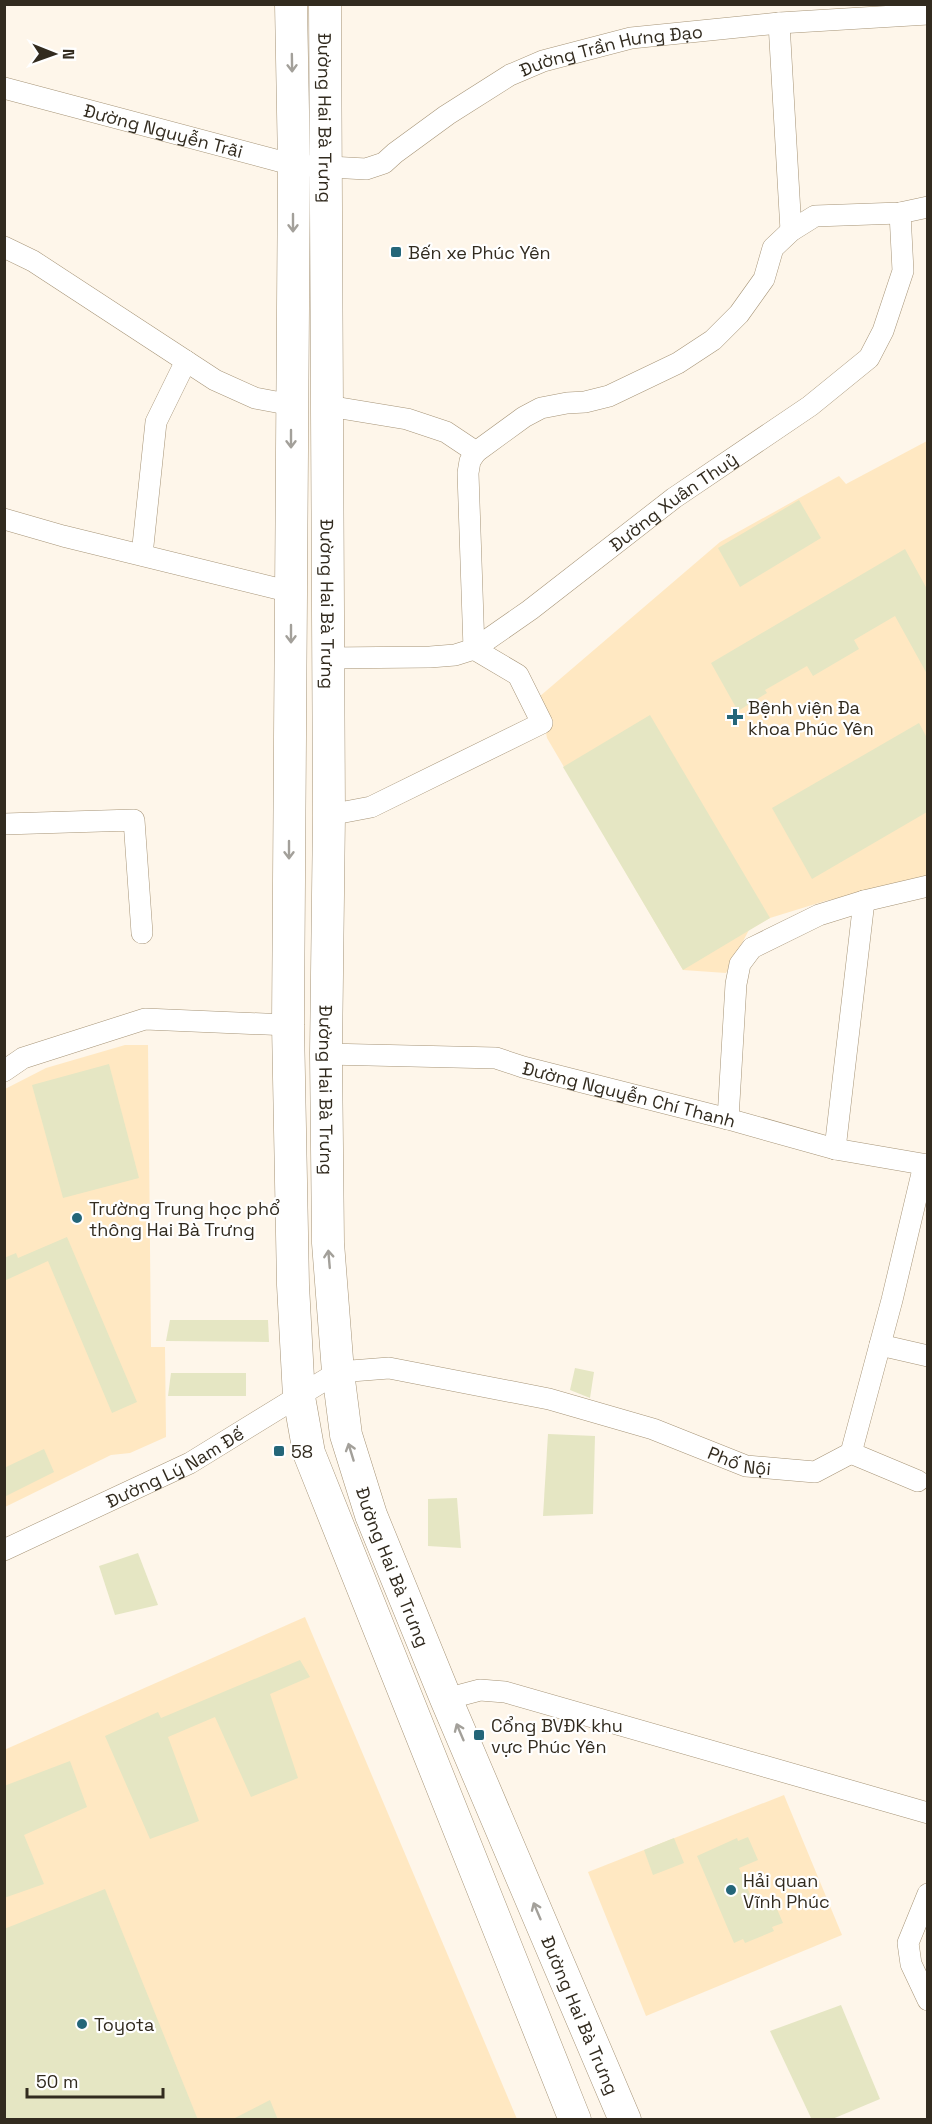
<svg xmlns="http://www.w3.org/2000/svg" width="932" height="2124" viewBox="0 0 932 2124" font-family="'Space Grotesk',sans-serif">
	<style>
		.built { fill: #ffe8c2 }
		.building { fill: #e5e6c3 }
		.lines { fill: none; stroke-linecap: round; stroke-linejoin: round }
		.minor-casing { stroke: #a69477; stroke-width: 22 }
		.highway-casing { stroke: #a69477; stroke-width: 33 }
		.minor { stroke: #fff; stroke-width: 21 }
		.highway { stroke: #fff; stroke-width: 32 }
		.oneway { stroke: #a3a09a }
		.poi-dot { fill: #246679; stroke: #fff; stroke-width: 2 }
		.labels { text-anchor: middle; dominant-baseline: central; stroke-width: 4.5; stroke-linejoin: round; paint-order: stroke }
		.street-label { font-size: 18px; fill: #322b1f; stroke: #fff }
		.poi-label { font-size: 18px; fill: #322b1f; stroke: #fff; text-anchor: start }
	</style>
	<rect width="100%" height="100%" fill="#fef6ea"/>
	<!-- built -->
	<g class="built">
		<polygon points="927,441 927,878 825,901 770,918 749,930 726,973 683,970 547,738 539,697 720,542 839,476 846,484"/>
		<polygon points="125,1045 148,1045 151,1347 165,1347 166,1437 130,1453 111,1455 5,1507 5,1089 46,1068"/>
		<polygon points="305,1617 517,2119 5,2119 4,1750"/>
		<polygon points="784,1795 842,1935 646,2016 588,1872"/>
	</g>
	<!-- building -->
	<g class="building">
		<polygon points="799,500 821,538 740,587 718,548"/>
		<polygon points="905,549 927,589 927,674 895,616 854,640 859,649 813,676 807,666 765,690 767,693 738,711 711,663"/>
		<polygon points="650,715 770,918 683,970 563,767"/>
		<polygon points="919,723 927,738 927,812 812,879 772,808"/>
		<polygon points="109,1064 139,1178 63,1198 32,1085"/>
		<polygon points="67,1237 137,1402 112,1413 48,1261 4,1281 4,1258 16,1253 18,1258"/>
		<polygon points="170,1320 268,1320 269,1342 166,1341"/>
		<polygon points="575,1368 594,1372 590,1398 570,1390"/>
		<polygon points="171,1373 246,1373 246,1396 168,1396"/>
		<polygon points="548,1434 595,1436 593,1514 543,1516"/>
		<polygon points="44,1449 54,1472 4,1497 4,1468"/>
		<polygon points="457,1498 461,1548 428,1546 428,1499"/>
		<polygon points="138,1553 158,1605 115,1615 99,1566"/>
		<polygon points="300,1660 310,1677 270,1694 298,1778 251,1797 215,1717 168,1737 199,1821 150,1839 105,1736 158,1712 161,1718"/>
		<polygon points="70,1761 87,1807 24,1835 44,1884 4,1898 4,1786"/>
		<polygon points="748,1837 758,1860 739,1868 756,1909 774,1902 783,1923 772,1927 774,1931 745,1943 743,1939 734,1943 697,1856 737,1838 738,1841"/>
		<polygon points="674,1838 684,1863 653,1875 644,1850"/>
		<polygon points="105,1889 198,2120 4,2120 4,1929"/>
		<polygon points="841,2005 880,2099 830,2120 812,2120 770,2031"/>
		<polygon points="270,2100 278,2120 231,2120"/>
	</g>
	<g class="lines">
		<defs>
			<g id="minor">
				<polyline points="779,23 791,231"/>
				<path id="s1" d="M4 88 294 165 366 169 384 163 395 153 447 115 510 75 543 61 631 38 779 23 928 14"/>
				<polyline points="4,247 33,261 215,380 255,398 292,405"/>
				<polyline points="328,406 407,419 446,432 476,452 524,417 541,408 567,403 585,402 609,396 678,363 713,340 739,314 764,279 773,248 791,231 815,216 900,213 928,207"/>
				<polyline points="4,519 63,536 291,592"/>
				<polyline points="142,555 156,422 186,361"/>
				<path id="s2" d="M327 658 430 657 455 655 474 649 530 610 674 498 810 406 869 358 883 331 903 271 900 213"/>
				<polyline points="329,815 371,807 542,723 518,675 474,649 468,473 470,461 476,452"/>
				<polyline points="4,824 134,820 142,933"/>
				<path id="s3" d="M326 1054 496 1058 523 1067 728 1119 835 1149 928 1165"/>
				<polyline points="4,1071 23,1058 145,1019 288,1025"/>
				<polyline points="728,1119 736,984 740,964 752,948 819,915 864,901 928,886"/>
				<polyline points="835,1149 864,901"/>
				<polyline points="880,1345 928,1356"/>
				<polyline points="851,1453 918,1481"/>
				<path id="s4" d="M4 1550 190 1463 338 1372 389 1368 549 1399 653 1429 746 1466 815 1472 851 1453 892 1300 924 1165"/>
				<polyline points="446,1699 480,1690 505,1692 928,1813"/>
				<polyline points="928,1894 908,1943 911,1964 928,2000"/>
			</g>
			<g id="highway">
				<polyline points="291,4 294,165 288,1025 293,1285 299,1397 309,1453 575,2120"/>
				<path id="s5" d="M325 4 329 815 326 1054 328 1243 338 1372 346 1435 371 1515 446 1699 625 2120"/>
			</g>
		</defs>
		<!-- minor casing -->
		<use href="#minor" class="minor-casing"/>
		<!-- highway casing -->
		<use href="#highway" class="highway-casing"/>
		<!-- minor -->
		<use href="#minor" class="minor"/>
		<!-- highway -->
		<use href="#highway" class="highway"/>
	</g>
	<!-- one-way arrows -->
	<defs><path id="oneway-shaft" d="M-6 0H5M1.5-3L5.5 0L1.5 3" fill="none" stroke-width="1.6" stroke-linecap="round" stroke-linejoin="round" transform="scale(1.5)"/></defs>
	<g class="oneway">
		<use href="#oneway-shaft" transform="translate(292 63) rotate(89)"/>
		<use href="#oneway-shaft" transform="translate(293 223) rotate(90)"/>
		<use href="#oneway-shaft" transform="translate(291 439) rotate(90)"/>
		<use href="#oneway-shaft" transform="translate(291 634) rotate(90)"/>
		<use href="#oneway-shaft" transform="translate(289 850) rotate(90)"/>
		<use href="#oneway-shaft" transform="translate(329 1259) rotate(-95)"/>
		<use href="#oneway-shaft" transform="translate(351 1452) rotate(-107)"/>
		<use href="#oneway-shaft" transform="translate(460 1732) rotate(-113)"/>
		<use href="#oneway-shaft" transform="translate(537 1911) rotate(-113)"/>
	</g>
	<!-- markers -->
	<g class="poi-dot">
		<rect x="390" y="246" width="12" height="12" rx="3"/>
		<path d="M732 708h6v6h6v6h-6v6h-6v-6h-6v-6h6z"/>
		<circle cx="77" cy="1218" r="6"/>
		<rect x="273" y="1445" width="12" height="12" rx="3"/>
		<rect x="473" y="1729" width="12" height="12" rx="3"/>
		<circle cx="731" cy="1890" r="6"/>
		<circle cx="82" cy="2024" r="6"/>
	</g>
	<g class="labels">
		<!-- street labels -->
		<g class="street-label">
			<text stroke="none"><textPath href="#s1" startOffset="650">Đường Trần Hưng Đạo</textPath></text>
			<text stroke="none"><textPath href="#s5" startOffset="114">Đường Hai Bà Trưng</textPath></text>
			<text stroke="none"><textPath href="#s1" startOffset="165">Đường Nguyễn Trãi</textPath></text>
			<text stroke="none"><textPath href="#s2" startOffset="396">Đường Xuân Thuỷ</textPath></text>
			<text stroke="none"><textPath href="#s5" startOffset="600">Đường Hai Bà Trưng</textPath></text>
			<text stroke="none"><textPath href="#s5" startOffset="1086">Đường Hai Bà Trưng</textPath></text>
			<text stroke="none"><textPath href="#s3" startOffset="308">Đường Nguyễn Chí Thanh</textPath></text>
			<text stroke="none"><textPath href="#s4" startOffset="794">Phố Nội</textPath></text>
			<text stroke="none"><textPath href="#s4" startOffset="190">Đường Lý Nam Đế</textPath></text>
			<text stroke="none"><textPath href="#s5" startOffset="1572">Đường Hai Bà Trưng</textPath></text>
			<text stroke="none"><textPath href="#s5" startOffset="2058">Đường Hai Bà Trưng</textPath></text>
		</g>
		<!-- poi labels -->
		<g class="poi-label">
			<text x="408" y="252">Bến xe Phúc Yên</text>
			<text x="748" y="707">Bệnh viện Đa<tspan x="748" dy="21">khoa Phúc Yên</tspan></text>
			<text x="89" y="1208">Trường Trung học phổ<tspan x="89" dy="21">thông Hai Bà Trưng</tspan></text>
			<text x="291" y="1451">58</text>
			<text x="491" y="1725">Cổng BVĐK khu<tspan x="491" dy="21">vực Phúc Yên</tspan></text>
			<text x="743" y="1880">Hải quan<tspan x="743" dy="21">Vĩnh Phúc</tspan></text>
			<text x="94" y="2024">Toyota</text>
		</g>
	</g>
	<!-- border -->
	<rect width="932" height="2124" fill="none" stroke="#322b1f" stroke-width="12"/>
	<!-- north arrow -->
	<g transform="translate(54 54) rotate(91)" stroke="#ffffff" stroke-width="4.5" paint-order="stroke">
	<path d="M0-4.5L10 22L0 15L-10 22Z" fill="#322b1f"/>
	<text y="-9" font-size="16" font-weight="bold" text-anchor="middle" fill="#322b1f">N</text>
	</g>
	<!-- scale -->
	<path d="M27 2088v9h136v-9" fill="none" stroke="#322b1f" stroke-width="3"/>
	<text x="36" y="2088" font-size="18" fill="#322b1f" stroke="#ffffff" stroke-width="4.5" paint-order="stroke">50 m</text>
</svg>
